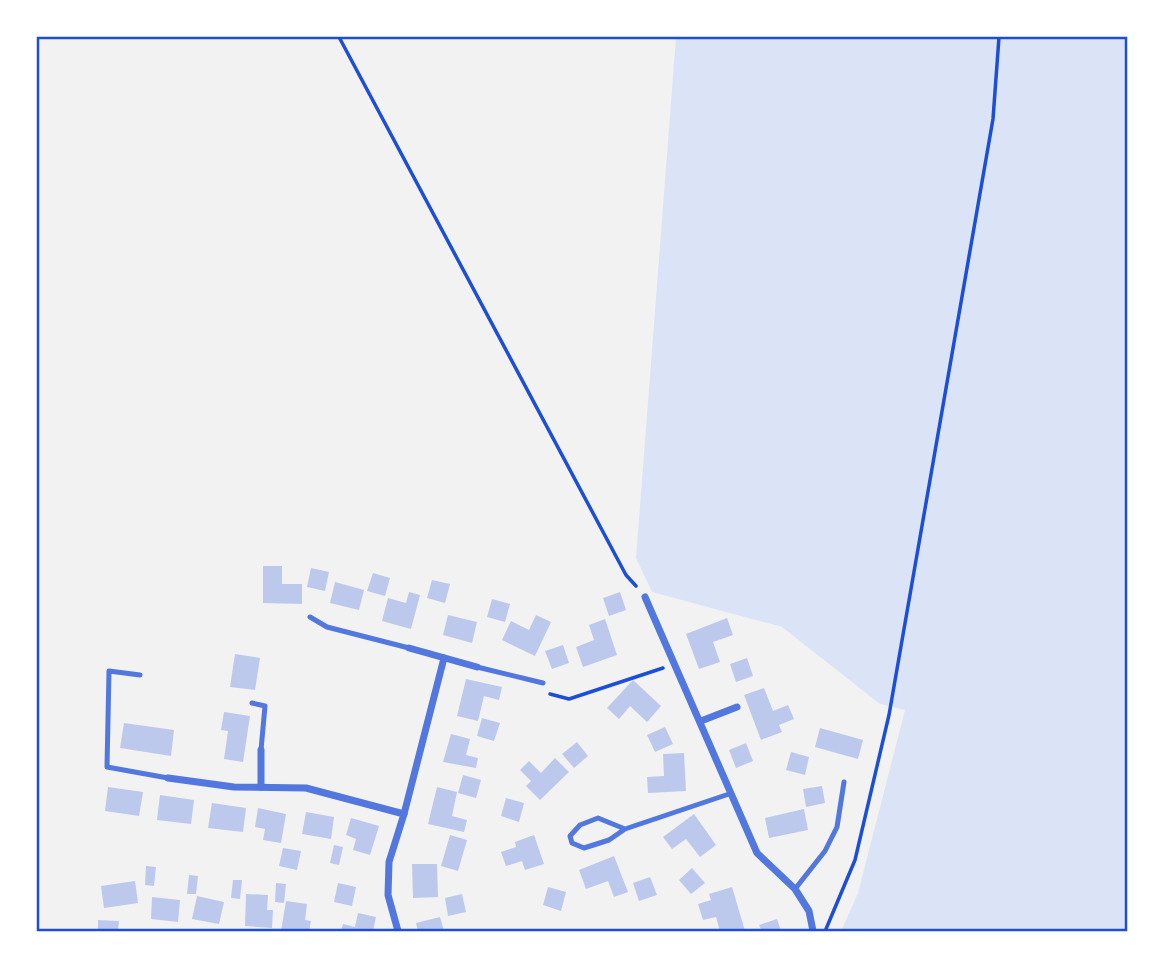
<svg xmlns="http://www.w3.org/2000/svg" width="1165" height="968" viewBox="0 0 1165 968" font-family="'Source Sans 3',sans-serif">
	<style>
		.green { fill: #dbe4f7 }
		.building { fill: #bdc9ec }
		.lines { fill: none; stroke-linecap: round; stroke-linejoin: round }
		.path { stroke: #1d4ed8; stroke-width: 3.5 }
		.service { stroke: #5277de; stroke-width: 5 }
		.minor { stroke: #5277de; stroke-width: 7 }
		.neatline { fill: none; stroke: #1d4ed8; stroke-width: 2.5 }
	</style>
	<rect width="100%" height="100%" fill="#f2f2f2"/>
	<!-- green -->
	<polygon class="green" points="676,37 1128,37 1128,931 841,931 858,893 905,710 880,704 782,627 652,592 636,558"/>
	<!-- building -->
	<g class="building">
		<polygon points="263,566 282,566 282,584 302,584 302,604 263,603"/>
		<polygon points="311,568 329,572 325,591 307,587"/>
		<polygon points="373,573 390,578 385,596 367,591"/>
		<polygon points="432,580 450,584 445,603 427,598"/>
		<polygon points="335,582 364,590 359,610 330,603"/>
		<polygon points="409,592 420,595 411,629 382,621 388,598 406,603"/>
		<polygon points="620,592 626,610 609,616 603,598"/>
		<polygon points="492,599 510,604 505,622 487,617"/>
		<polygon points="448,615 477,622 472,643 443,635"/>
		<polygon points="536,615 551,622 535,656 502,640 511,621 529,630"/>
		<polygon points="727,618 733,635 713,642 720,662 699,669 686,634"/>
		<polygon points="605,619 617,655 583,667 576,647 594,640 589,625"/>
		<polygon points="563,645 569,663 552,669 545,651"/>
		<polygon points="235,654 260,658 255,690 230,687"/>
		<polygon points="747,658 753,676 736,682 730,664"/>
		<polygon points="466,679 502,687 499,700 484,696 478,721 457,716"/>
		<polygon points="633,680 661,706 647,722 630,706 619,719 607,708"/>
		<polygon points="764,688 773,711 788,705 794,719 779,725 782,732 761,740 744,695"/>
		<polygon points="224,712 250,716 243,762 224,759 228,731 221,730"/>
		<polygon points="482,718 500,723 494,741 477,736"/>
		<polygon points="124,723 174,730 171,756 120,748"/>
		<polygon points="665,727 673,744 655,752 647,735"/>
		<polygon points="820,728 863,740 858,759 815,747"/>
		<polygon points="451,734 470,739 466,755 478,758 476,768 443,762"/>
		<polygon points="577,742 588,756 574,768 562,754"/>
		<polygon points="746,743 753,761 736,768 729,750"/>
		<polygon points="791,752 809,757 805,775 786,770"/>
		<polygon points="684,753 686,791 648,793 647,777 664,776 663,754"/>
		<polygon points="555,758 569,772 540,800 526,786 531,781 520,770 529,761 541,773"/>
		<polygon points="463,775 481,780 476,798 458,793"/>
		<polygon points="822,786 825,803 806,807 803,789"/>
		<polygon points="108,787 143,792 139,816 105,811"/>
		<polygon points="437,787 457,792 452,816 467,820 464,832 428,824"/>
		<polygon points="160,795 194,800 191,824 157,820"/>
		<polygon points="506,798 524,803 519,822 501,816"/>
		<polygon points="212,803 246,808 243,832 208,828"/>
		<polygon points="258,808 286,814 281,843 263,840 265,829 255,827"/>
		<polygon points="804,809 808,830 769,838 765,818"/>
		<polygon points="306,812 334,817 331,839 302,834"/>
		<polygon points="694,814 716,845 700,857 686,839 672,849 663,837"/>
		<polygon points="351,818 379,826 370,855 353,850 356,839 346,835"/>
		<polygon points="450,835 467,840 458,871 441,866"/>
		<polygon points="534,835 544,864 525,870 522,861 506,866 501,852 516,847 515,842"/>
		<polygon points="334,845 343,847 339,865 330,863"/>
		<polygon points="283,848 301,851 297,870 279,866"/>
		<polygon points="614,856 628,892 614,897 608,881 586,889 579,870"/>
		<polygon points="412,864 437,864 438,897 413,898"/>
		<polygon points="146,866 156,867 154,886 145,885"/>
		<polygon points="692,868 705,883 691,894 679,880"/>
		<polygon points="189,875 198,876 196,894 187,894"/>
		<polygon points="650,877 657,895 639,901 633,883"/>
		<polygon points="233,880 242,880 240,899 231,898"/>
		<polygon points="135,881 138,903 104,908 101,886"/>
		<polygon points="276,883 286,884 284,903 275,902"/>
		<polygon points="338,883 356,887 352,906 334,902"/>
		<polygon points="548,887 566,892 561,911 543,905"/>
		<polygon points="732,887 745,931 720,931 716,917 703,920 698,904 711,900 709,894"/>
		<polygon points="246,894 268,895 267,910 273,910 272,928 245,926"/>
		<polygon points="462,894 466,912 448,916 445,898"/>
		<polygon points="197,896 224,902 219,924 192,919"/>
		<polygon points="152,897 180,900 178,922 151,919"/>
		<polygon points="286,901 307,904 305,920 311,921 309,931 281,931"/>
		<polygon points="358,913 376,917 373,931 341,931 343,924 355,927"/>
		<polygon points="440,917 444,931 418,931 416,923"/>
		<polygon points="777,919 781,931 762,931 759,925"/>
		<polygon points="98,920 119,921 118,931 98,931"/>
	</g>
	<g class="lines">
		<!-- path -->
		<g class="path">
			<polyline points="339,37 626,575 636,586"/>
			<polyline points="550,694 569,699 663,668"/>
			<polyline points="826,929 855,860 889,715 993,119 999,37"/>
		</g>
		<!-- service -->
		<g class="service">
			<polyline points="310,617 327,627 409,648"/>
			<polyline points="477,667 543,683"/>
			<polyline points="140,675 109,671 107,767 168,778"/>
			<polyline points="252,703 265,706 261,750"/>
			<polyline points="625,829 598,818 580,825 570,836 572,843 584,848 609,840 625,829 729,794"/>
			<polyline points="795,889 825,851 837,827 844,782"/>
		</g>
		<!-- minor -->
		<g class="minor">
			<polyline points="645,597 757,853 795,889 809,911 813,931"/>
			<polyline points="409,648 477,667"/>
			<polyline points="701,721 737,707"/>
			<polyline points="168,778 234,787 306,788 404,814"/>
			<polyline points="261,787 261,750"/>
			<polyline points="398,931 388,895 389,862 404,814 444,658"/>
		</g>
	</g>
	<!-- border -->
	<rect width="1165" height="968" fill="none" stroke="#ffffff" stroke-width="77"/>
	<rect x="38" y="38" width="1088" height="892" class="neatline"/>
</svg>
